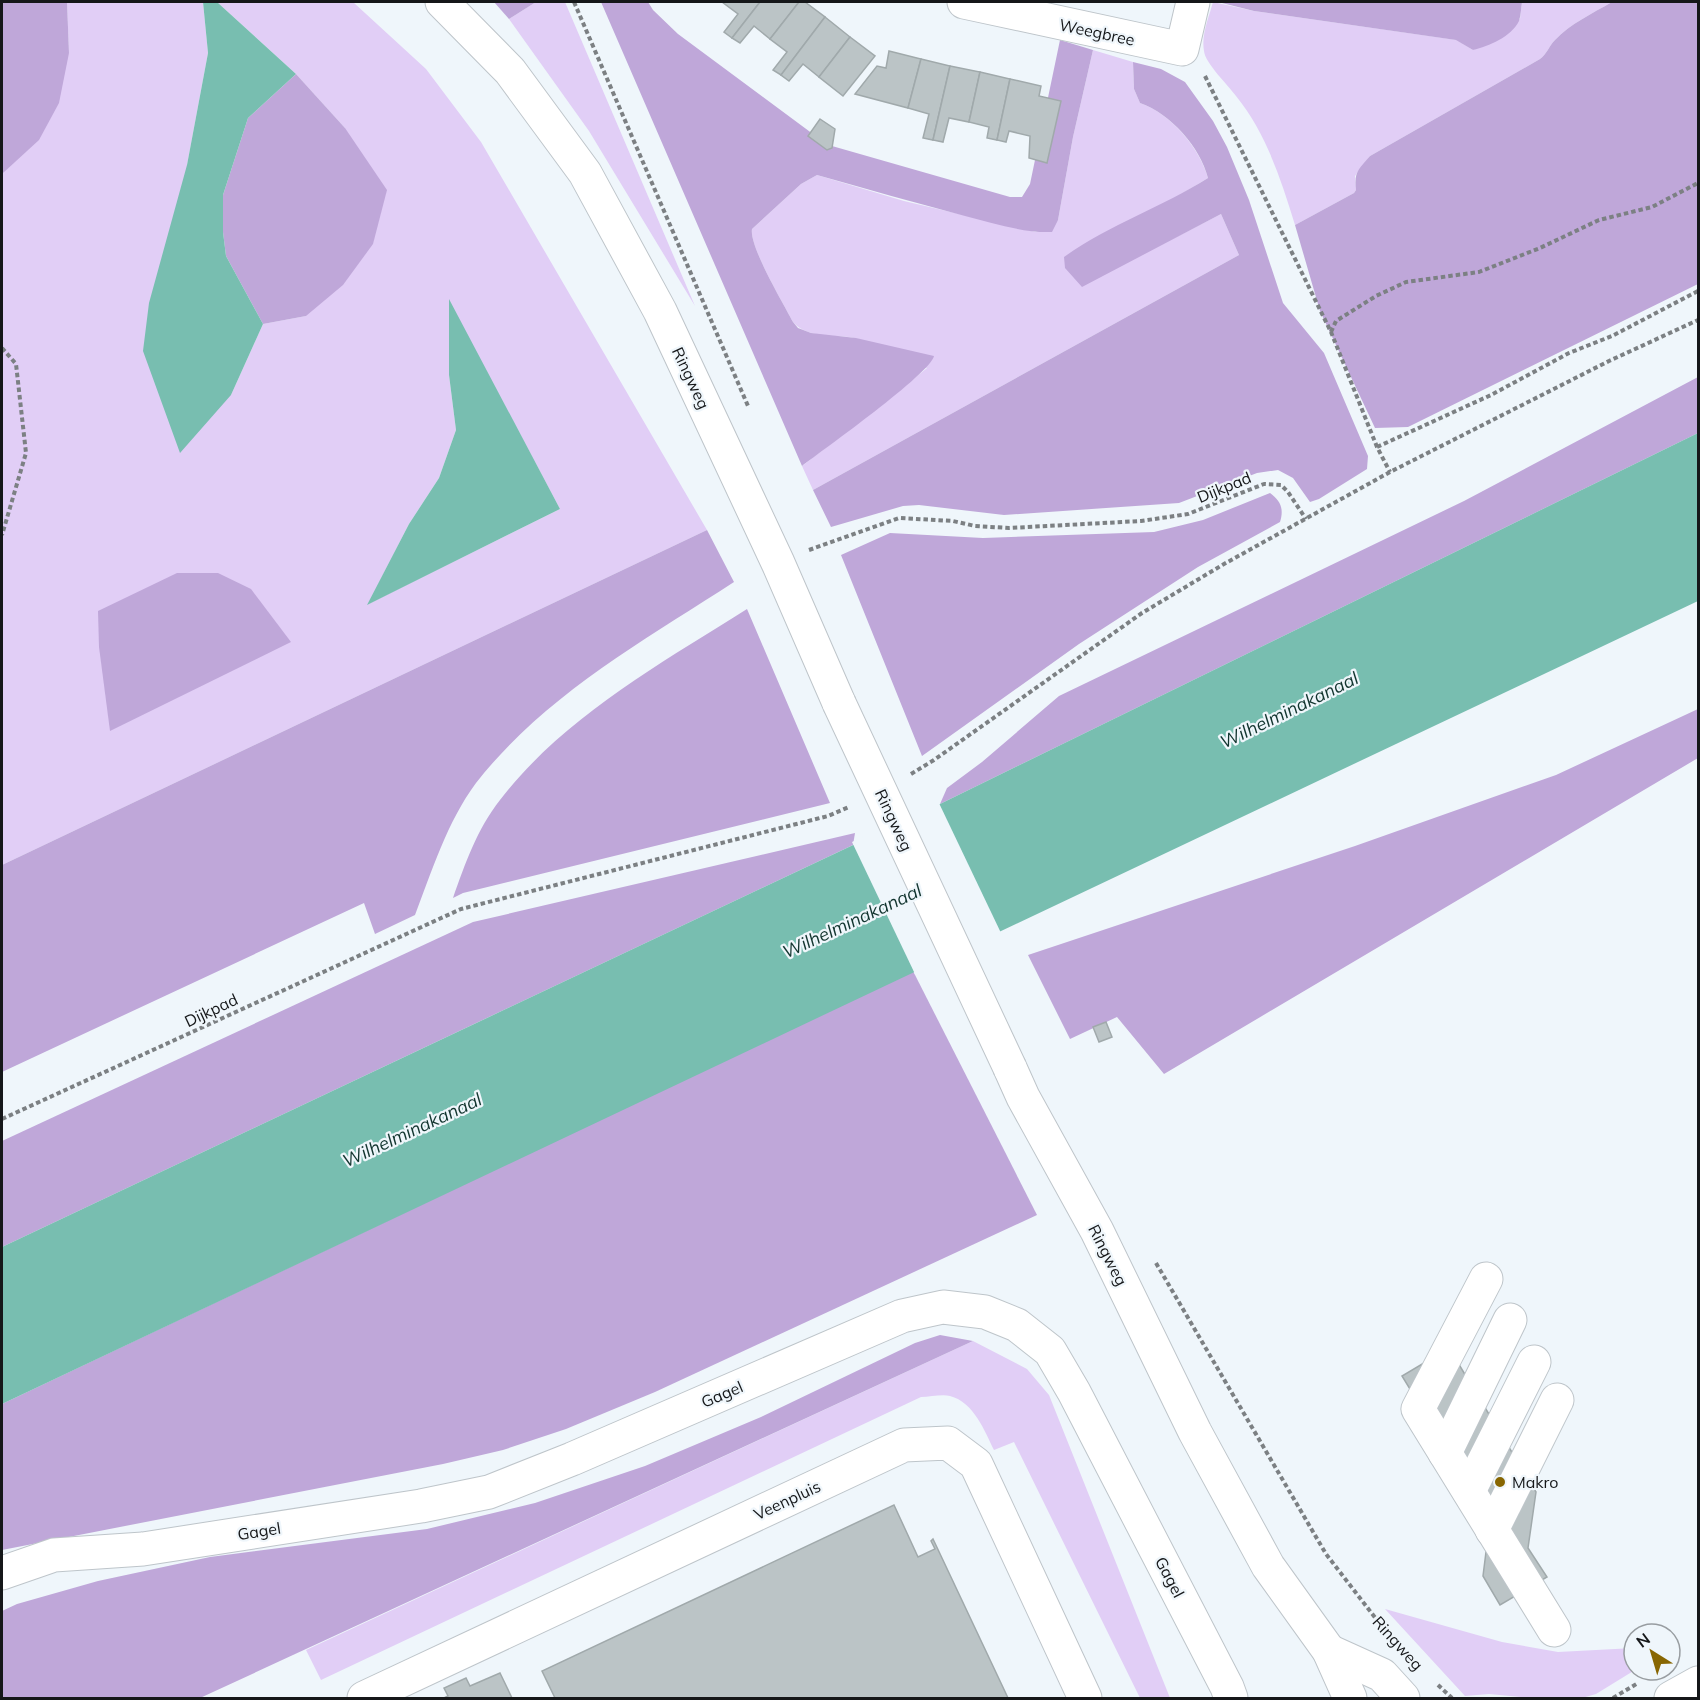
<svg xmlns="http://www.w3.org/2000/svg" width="1700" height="1700" viewBox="0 0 1700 1700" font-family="Mulish,sans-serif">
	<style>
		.green { fill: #e1cef6; fill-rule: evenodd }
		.forest { fill: #bfa7d9 }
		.water { fill: #78beb0 }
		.pier { fill: #eff6fb }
		.building { fill: #bbc4c6; stroke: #a0a9ab; stroke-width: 1.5 }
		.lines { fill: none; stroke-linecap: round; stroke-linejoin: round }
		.minor-casing { stroke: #bec5ca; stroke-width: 35 }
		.major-casing { stroke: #bec5ca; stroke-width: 35 }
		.path { stroke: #7c8083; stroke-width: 4; stroke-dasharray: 4.5 3; stroke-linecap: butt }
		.minor { stroke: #fff; stroke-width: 33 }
		.major { stroke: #fff; stroke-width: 33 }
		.major-bridge-casing { stroke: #bec5ca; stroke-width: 35; stroke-linecap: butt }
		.major-bridge { stroke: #fff; stroke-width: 33 }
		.poi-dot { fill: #886602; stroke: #eff6fb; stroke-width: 2 }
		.labels { text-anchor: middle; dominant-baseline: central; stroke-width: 4.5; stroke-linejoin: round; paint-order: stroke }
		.street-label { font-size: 16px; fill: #151719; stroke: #eff6fb }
		.poi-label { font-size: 16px; fill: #151719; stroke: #eff6fb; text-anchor: start }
		.water-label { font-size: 18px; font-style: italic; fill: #12352f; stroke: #eff6fb }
	</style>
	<rect width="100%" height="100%" fill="#eff6fb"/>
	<!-- green -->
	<g class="green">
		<path d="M67 2H203L208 53 187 165 231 395 263 324 306 316 345 128 296 74 217 2H353L426 69 481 142 707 530 2 865V172L3 173 69 53ZM449 301 560 509 368 604 409 524 439 478 456 430 449 375Z"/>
		<polygon points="536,2 565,2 695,306 589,131 509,19"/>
		<path d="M1213 2 1254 11 1457 40 1473 50 1520 19 1522 2H1612C1593 13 1570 24 1555 40 1549 46 1547 54 1540 59L1370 156 1355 176 1356 190 1354 193 1295 225C1281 179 1266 133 1236 96 1228 85 1205 63 1204 51 1201 35 1209 17 1213 2Z"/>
		<path d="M1093 50 1133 62 1134 89 1140 103C1171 114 1199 147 1208 178L1183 193 1153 249 1221 214 1239 255 813 490 802 466 889 399 927 368C907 360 874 342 854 338 833 334 808 339 793 322 783 303 749 246 752 229L801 184 817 175 904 201 1036 232 1058 220 1073 137Z"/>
		<path d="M973 1341 1027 1369 1049 1395 1170 1698H1140L1014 1442 994 1450C985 1432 974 1402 950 1396 942 1394 930 1397 921 1397L321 1680 306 1650Z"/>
		<polygon points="1385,1609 1502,1642 1558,1652 1634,1648 1635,1670 1596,1694 1582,1698 1531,1698 1489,1694 1465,1696"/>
	</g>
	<!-- forest -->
	<g class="forest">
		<polygon points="2,2 67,2 69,53 59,103 39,140 3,173"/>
		<polygon points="494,2 536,2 509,19"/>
		<path d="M601 2H648L653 10 678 34 821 140 832 146 1010 197H1022L1030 184 1060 40 1093 50 1073 137 1058 220 1052 232C1022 233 994 223 965 216 916 203 867 189 817 175L801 184 752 229C749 246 783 303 793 322L798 328 811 333 856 338 934 356C931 373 823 450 802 466Z"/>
		<path d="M1218 2H1522C1521 8 1521 15 1519 21 1511 37 1489 46 1473 50L1456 40 1254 11Z"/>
		<path d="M1612 2H1698V284L1408 427 1375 428 1320 311 1295 225 1354 193 1356 190C1354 172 1358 170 1370 156L1540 59C1547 54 1549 46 1555 40 1570 24 1593 13 1612 2Z"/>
		<path d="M1133 62 1161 69 1185 82 1213 121 1227 147 1249 200 1283 303 1324 353 1368 456 1367 469 1319 499 1310 502 1293 478 1278 470 1257 473 1179 503 1004 515 919 505 903 506 831 527 813 490 1239 255 1221 214 1082 287 1065 268 1064 257C1109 225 1162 207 1208 178 1200 147 1171 114 1140 103L1134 89Z"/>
		<polygon points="296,74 345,128 387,190 373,244 343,285 306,316 263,324 226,256 223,232 223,195 248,118"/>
		<polygon points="1698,377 1698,433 940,804 947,788 982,762 1059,696 1464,501"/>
		<path d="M1270 493C1281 501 1284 509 1280 522L1198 567 1079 644 922 756 841 555 890 533 983 538 1154 532 1203 520Z"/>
		<path d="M707 530 734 582C643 641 544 696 476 783 447 822 432 871 415 915L375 934 364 903 2 1072V865Z"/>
		<polygon points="177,573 218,573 251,589 291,642 110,731 99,647 98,611"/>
		<path d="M747 609 830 803 463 893 453 898C465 864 477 829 500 800 564 717 660 664 747 609Z"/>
		<polygon points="1698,709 1698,758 1164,1074 1117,1017 1070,1039 1028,955 1355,846 1556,775"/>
		<polygon points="855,833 853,845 2,1247 2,1141 473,922"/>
		<polygon points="913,971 1037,1215 655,1392 566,1429 503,1450 443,1464 2,1550 2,1404"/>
		<polygon points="940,1335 973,1341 200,1698 2,1698 2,1611 17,1604 98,1581 210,1557 427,1529 535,1503 645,1466 761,1417 915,1343"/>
	</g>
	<!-- water -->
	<g class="water">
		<polygon points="203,2 217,2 296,74 248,118 223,195 223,232 226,256 263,324 231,395 180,453 143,351 149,303 187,165 208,53"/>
		<polygon points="449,299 560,509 367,605 409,524 439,478 456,430 449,375"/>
		<polygon points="1698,433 1698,601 2,1404 2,1247 940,804"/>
	</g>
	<!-- pier -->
	<polygon class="pier" points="938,801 1001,933 915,974 852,842"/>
	<!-- building -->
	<g class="building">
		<polygon points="722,2 760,2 732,38 724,32 738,14"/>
		<polygon points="760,2 799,2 770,39 754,26 740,43 732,38"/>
		<polygon points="799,2 805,2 825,17 781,75 773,70 787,52 770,39"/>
		<polygon points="825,17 850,37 819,77 803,64 789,81 781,75"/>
		<polygon points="850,37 875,56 843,96 819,77"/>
		<polygon points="889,51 921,59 908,108 855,94 877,66 886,68"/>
		<polygon points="921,59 950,66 933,140 923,138 929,114 908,108"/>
		<polygon points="950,66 980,72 969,122 949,118 943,142 933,140"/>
		<polygon points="980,72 1010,79 997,140 987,138 989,127 969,122"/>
		<polygon points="1010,79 1041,86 1039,96 1061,101 1047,163 1029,158 1030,136 1009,131 1006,142 997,140"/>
		<polygon points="820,119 835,129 832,148 827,150 808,136"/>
		<polygon points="1106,1022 1112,1037 1099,1042 1093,1027"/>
		<polygon points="1449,1348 1536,1492 1528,1548 1547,1577 1500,1605 1483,1576 1490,1520 1402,1376"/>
		<polygon points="894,1505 918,1557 935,1549 931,1541 933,1539 1008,1698 555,1698 542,1671"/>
		<polygon points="500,1673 512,1698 444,1698 448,1696 444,1688 466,1678 470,1686"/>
	</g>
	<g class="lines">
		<defs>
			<g id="minor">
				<polyline points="964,2 1182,49 1193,2"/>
				<polyline points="1486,1279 1418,1409 1554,1630"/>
				<polyline points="1445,1453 1510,1320"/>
				<polyline points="1469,1491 1534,1362"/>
				<polyline points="1492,1530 1557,1400"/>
				<polyline points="2,1573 54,1555 143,1549 421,1506 489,1492 572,1459 902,1316 943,1307 985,1312 1017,1325 1050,1351 1074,1392 1227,1687 1231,1698"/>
				<polyline points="364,1698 904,1445 948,1443 976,1464 1085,1698"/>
			</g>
			<g id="major">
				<polyline points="442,2 510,71 585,173 660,311 778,563 839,703"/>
				<polyline points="1010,1068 1023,1097 1097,1231 1195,1432 1268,1566 1329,1651 1350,1698"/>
				<polyline points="1329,1651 1382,1675 1403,1698"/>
				<polyline points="1671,1698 1698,1683"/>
			</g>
		</defs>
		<!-- minor casing -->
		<use href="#minor" class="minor-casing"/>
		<!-- major casing -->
		<use href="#major" class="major-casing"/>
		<!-- path -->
		<g class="path">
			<polyline points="574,2 748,406"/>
			<polyline points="1205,76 1331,332 1377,447 1390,472"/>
			<polyline points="1331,332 1336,321 1376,296 1406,282 1479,272 1540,248 1599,220 1652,207 1698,183"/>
			<polyline points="2,348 16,364 26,453 2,535"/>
			<polyline points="1377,447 1491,395 1569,353 1612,336 1698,291"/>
			<polyline points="809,550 899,518 953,521 975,526 1009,528 1141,521 1188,514 1264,484 1281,485 1288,492 1306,519"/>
			<polyline points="911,774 934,760 1142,613 1224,564 1390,472 1609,361 1698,320"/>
			<polyline points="2,1119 461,909 828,816 849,807"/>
			<polyline points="1156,1263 1326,1554 1390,1637"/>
			<polyline points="1438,1685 1452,1698"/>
			<polyline points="1613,1698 1638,1683"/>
		</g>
		<!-- minor -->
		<use href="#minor" class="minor"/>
		<!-- major -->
		<use href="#major" class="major"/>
		<defs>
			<polyline id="major-bridge" points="839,703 1010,1068"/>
		</defs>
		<!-- major-bridge casing -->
		<use href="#major-bridge" class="major-bridge-casing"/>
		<!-- major-bridge -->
		<use href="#major-bridge" class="major-bridge"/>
	</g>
	<!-- markers -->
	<circle class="poi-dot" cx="1500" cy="1482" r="6"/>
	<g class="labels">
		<!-- street labels -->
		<g class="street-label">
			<text transform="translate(1097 32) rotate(12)">Weegbree</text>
			<text transform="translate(691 378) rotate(65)">Ringweg</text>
			<text transform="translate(1224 487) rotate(-22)">Dijkpad</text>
			<text transform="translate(894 820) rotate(65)">Ringweg</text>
			<text transform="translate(211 1010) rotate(-25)">Dijkpad</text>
			<text transform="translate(1108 1255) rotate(63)">Ringweg</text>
			<text transform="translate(722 1394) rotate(-23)">Gagel</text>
			<text transform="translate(787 1500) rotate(-25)">Veenpluis</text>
			<text transform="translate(259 1531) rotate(-9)">Gagel</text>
			<text transform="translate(1170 1577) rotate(62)">Gagel</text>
			<text transform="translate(1398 1643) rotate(48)">Ringweg</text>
		</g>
		<!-- poi labels -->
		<g class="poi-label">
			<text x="1512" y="1482">Makro</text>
		</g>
		<!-- water labels -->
		<g class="water-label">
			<text transform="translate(1289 710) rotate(-26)">Wilhelminakanaal</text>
			<text transform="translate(852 921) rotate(-25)">Wilhelminakanaal</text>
			<text transform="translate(412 1130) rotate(-25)">Wilhelminakanaal</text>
		</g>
	</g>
	<!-- border -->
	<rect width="1700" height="1700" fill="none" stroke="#151719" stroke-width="6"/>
	<!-- north arrow -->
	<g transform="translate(1652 1652) rotate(323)"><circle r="28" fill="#eff6fb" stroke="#989da1" stroke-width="1.5"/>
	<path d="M0-4.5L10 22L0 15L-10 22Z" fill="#886602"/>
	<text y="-9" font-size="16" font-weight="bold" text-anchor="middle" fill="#151719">N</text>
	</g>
</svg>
